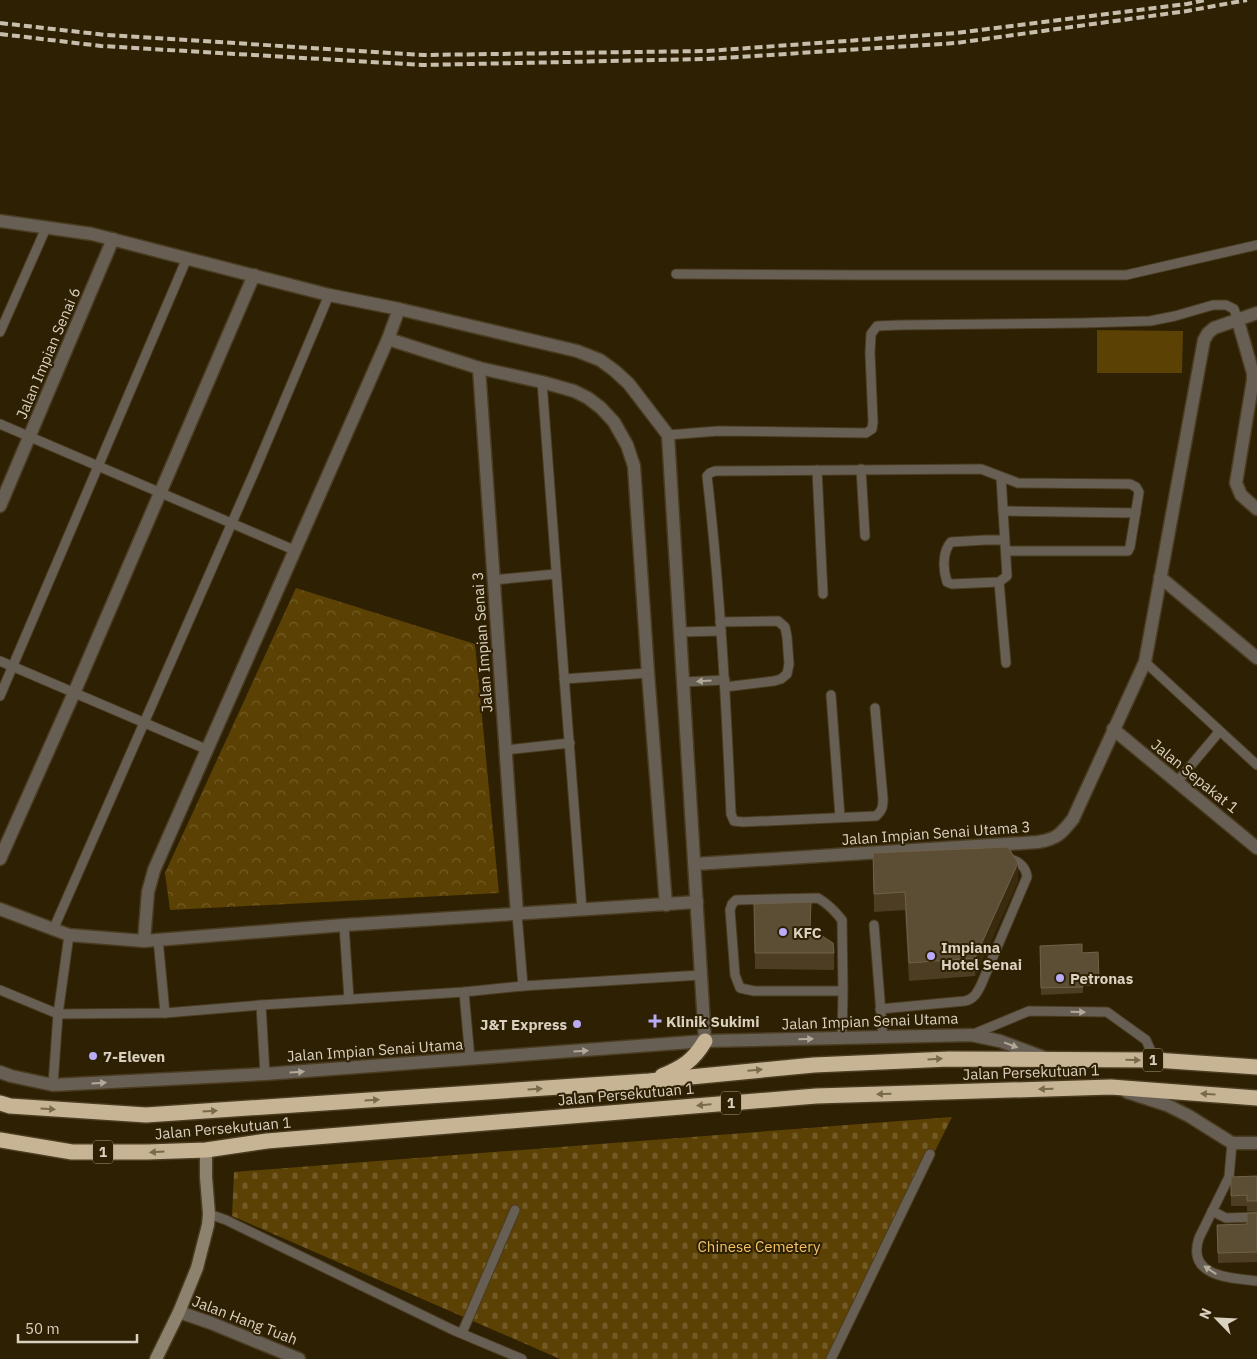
<svg xmlns="http://www.w3.org/2000/svg" width="1257" height="1359" viewBox="0 0 1257 1359" font-family="'IBM Plex Sans',sans-serif">
	<style>
		.cemetery { fill: url(#cemetery-stones) }
		.park { fill: url(#park-crowns) }
		.garden { fill: #5c4104 }
		.lines { fill: none; stroke-linecap: round; stroke-linejoin: round }
		.lane-casing { stroke: #4a3c21; stroke-width: 11 }
		.street-casing { stroke: #4a3c21; stroke-width: 15 }
		.secondary-casing { stroke: #4a3c21; stroke-width: 15 }
		.highway-casing { stroke: #4a3c21; stroke-width: 18 }
		.lane { stroke: #675f53; stroke-width: 9 }
		.street { stroke: #675f53; stroke-width: 12 }
		.secondary { stroke: #8d826d; stroke-width: 12 }
		.highway { stroke: #c7b495; stroke-width: 15 }
		.rail { stroke: #c8bead; stroke-width: 4; stroke-dasharray: 8 4; stroke-linecap: butt }
		.wall { fill: #4d3e23 }
		.shaded-wall { fill: #3a2b0f }
		.building { fill: #5c4e34; stroke: #70624a }
		.oneway { fill: #b2a99a }
		.oneway2 { fill: #7a6a4c }
		.poi-dot { fill: #b8abf7; stroke: #2e2003; stroke-width: 2 }
		.labels { text-anchor: middle; dominant-baseline: central; stroke-width: 4; stroke-linejoin: round; paint-order: stroke }
		.shield { fill: #2e2003; stroke: #a69c88; stroke-width: 1 }
		.shield-label { font-size: 14px; font-weight: bold; fill: #dad1c1 }
		.street-label { font-size: 15px; fill: #dad1c1; stroke: #2e2003 }
		.poi-label { font-size: 15px; font-weight: bold; fill: #dad1c1; stroke: #2e2003; text-anchor: start }
		.park-label { font-size: 15px; fill: #f5c366; stroke: #2e2003 }
	</style>
	<defs>
		<pattern id="cemetery-stones" width="16" height="16" patternUnits="userSpaceOnUse" patternTransform="scale(1.25)"><rect width="16" height="16" fill="#5c4104"/><path d="M2 7V4a2 2 0 0 1 4 0v3zM10 15v-3a2 2 0 0 1 4 0v3z" fill="#735b27"/></pattern>
		<pattern id="park-crowns" width="20" height="18" patternUnits="userSpaceOnUse" patternTransform="scale(1.25)"><rect width="20" height="18" fill="#5c4104"/><path d="M2 6a3 3 0 1 1 6 0M12 15a3 3 0 1 1 6 0" fill="none" stroke="#735b27"/></pattern>
	</defs>
	<rect width="100%" height="100%" fill="#2e2003"/>
	<!-- cemetery -->
	<polygon class="cemetery" points="952,1117 831,1359 560,1359 232,1216 234,1172"/>
	<!-- park -->
	<polygon class="park" points="296,588 475,644 499,893 170,910 165,873"/>
	<!-- garden -->
	<polygon class="garden" points="1097,330 1183,331 1182,373 1097,373"/>
	<g class="lines">
		<defs>
			<g id="lane">
				<polyline points="676,274 857,275 1126,275 1257,245"/>
				<polyline points="0,332 46,228"/>
				<path d="M542 382C554 558 569 734 582 910"/>
				<polyline points="0,424 294,550"/>
				<polyline points="668,435 718,431 866,433 872,429 873,422 870,353 871,334 877,326 901,325 1081,323 1150,321 1175,316 1213,305 1226,305 1234,309 1238,321"/>
				<polyline points="861,469 865,536"/>
				<polyline points="817,470 823,594"/>
				<path d="M1001 477 1007 576 999 582 952 584 947 582C943 570 942 552 951 542L985 540H1005"/>
				<polyline points="1003,511 1136,513"/>
				<polyline points="493,580 556,574"/>
				<polyline points="999,582 1006,663"/>
				<polyline points="720,622 778,621 785,627 787,637 789,664 787,674 781,679 774,681 725,687"/>
				<polyline points="680,632 721,631"/>
				<polyline points="0,661 208,750"/>
				<polyline points="1145,662 1257,765"/>
				<polyline points="564,679 648,673"/>
				<polyline points="683,682 725,680"/>
				<polyline points="831,695 840,817"/>
				<polyline points="0,696 187,258"/>
				<path d="M875 708 883 799C883 807 882 811 876 816L743 822 734 821 731 814C726 701 720 588 707 476L710 473 715 471 981 469 1018 483 1130 484 1136 487 1139 492 1130 547 1128 551H1006"/>
				<polyline points="506,750 570,743"/>
				<polyline points="1177,782 1219,732"/>
				<polyline points="517,914 523,986"/>
				<polyline points="344,925 349,999"/>
				<polyline points="874,925 883,1038"/>
				<polyline points="53,930 256,468 329,295"/>
				<polyline points="158,939 165,1013"/>
				<polyline points="0,990 58,1014 165,1013 261,1005 464,992 523,986 701,975"/>
				<polyline points="464,992 470,1059"/>
				<polyline points="261,1005 265,1074"/>
				<path d="M880 1009 965 1001C974 999 977 993 981 985L1027 877C1026 866 1017 859 1006 859"/>
				<polyline points="971,1035 1029,1011 1107,1012 1146,1040 1155,1060"/>
				<path d="M842 1039 843 991H754L740 988 735 975 730 910 732 904 736 900 818 898C828 904 835 911 842 920L843 991"/>
				<polyline points="53,1085 58,1014 69,935"/>
				<path d="M1232 1143 1229 1177 1199 1238C1186 1277 1231 1278 1257 1281"/>
				<polyline points="1212,1211 1226,1218 1257,1217"/>
				<polyline points="209,1214 226,1220 453,1330 522,1359"/>
				<polyline points="462,1333 515,1210"/>
				<polyline points="831,1359 930,1154"/>
			</g>
			<g id="street">
				<polyline points="0,221 92,234 329,295 399,309 577,351 600,360 615,371 629,384 668,435 705,1041"/>
				<polyline points="1238,321 1253,373 1253,380 1236,483 1241,495 1257,509"/>
				<polyline points="388,339 479,368 542,382 574,391 588,398 601,408 614,422 627,445 634,466 648,673 666,905"/>
				<polyline points="479,368 517,914"/>
				<polyline points="0,506 113,239"/>
				<polyline points="1160,577 1257,658"/>
				<polyline points="1113,729 1257,848"/>
				<polyline points="0,859 74,693 254,275"/>
				<path d="M695 864 1038 842C1057 839 1061 834 1073 819L1145 662 1204 340 1208 333 1214 328 1257 313"/>
				<polyline points="0,909 69,935 144,941 344,925 697,902"/>
				<polyline points="144,941 148,892 154,870 388,339 399,309"/>
				<polyline points="0,1072 11,1076 53,1085 265,1074 705,1041 971,1035 1000,1041 1043,1057"/>
				<polyline points="1127,1092 1167,1105 1189,1116 1232,1143 1257,1143"/>
				<polyline points="179,1312 211,1323 299,1359"/>
			</g>
			<polyline id="secondary" points="156,1359 179,1312 197,1268 208,1225 209,1214 206,1177 206,1150"/>
			<g id="highway">
				<path d="M662 1076C683 1067 693 1061 705 1041"/>
				<polyline points="0,1103 10,1106 146,1115 649,1081 814,1065 949,1059 1155,1060 1257,1067"/>
				<polyline points="0,1140 72,1152 147,1152 206,1150 267,1141 816,1096 1111,1087 1257,1098"/>
			</g>
		</defs>
		<!-- lane casing -->
		<use href="#lane" class="lane-casing"/>
		<!-- street casing -->
		<use href="#street" class="street-casing"/>
		<!-- secondary casing -->
		<use href="#secondary" class="secondary-casing"/>
		<!-- highway casing -->
		<use href="#highway" class="highway-casing"/>
		<!-- lane -->
		<use href="#lane" class="lane"/>
		<!-- street -->
		<use href="#street" class="street"/>
		<!-- secondary -->
		<use href="#secondary" class="secondary"/>
		<!-- highway -->
		<use href="#highway" class="highway"/>
		<!-- rail -->
		<g class="rail">
			<polyline points="0,23 106,35 424,55 707,51 956,33 1187,4 1205,0"/>
			<polyline points="0,34 101,46 423,65 707,59 956,43 1187,11 1247,0"/>
		</g>
	</g>
	<!-- wall -->
	<g class="wall">
		<polygon points="873,853 1018,881 975,976 909,981 905,910 874,912"/>
		<polygon points="754,904 811,929 834,953 834,970 755,969"/>
		<polygon points="1040,946 1082,953 1098,952 1099,986 1083,986 1083,993 1041,995"/>
		<polygon points="1257,1176 1257,1212 1247,1211 1247,1206 1231,1206 1231,1177"/>
		<polygon points="1257,1213 1257,1262 1218,1263 1217,1225 1247,1224"/>
	</g>
	<!-- shaded-wall -->
	<polygon class="shaded-wall" points="1018,863 1018,881 975,976 975,958"/>
	<!-- building -->
	<g class="building">
		<polygon points="1008,847 1018,863 975,958 909,963 905,892 874,894 873,853"/>
		<polygon points="811,902 810,928 833,943 834,953 755,953 754,904"/>
		<polygon points="1082,944 1082,953 1098,952 1099,979 1083,980 1083,987 1041,988 1040,946"/>
		<polygon points="1257,1176 1257,1201 1247,1201 1247,1195 1231,1196 1231,1177"/>
		<polygon points="1247,1213 1257,1213 1257,1252 1218,1253 1217,1225 1247,1224"/>
	</g>
	<!-- one-way arrows -->
	<defs><path id="oneway-solid" d="M-6-.8H1V-3.2L6.5 0L1 3.2V.8H-6Z" transform="scale(1.25)"/></defs>
	<g class="oneway">
		<use href="#oneway-solid" transform="translate(704 681) rotate(177)"/>
		<use href="#oneway-solid" transform="translate(1078 1012) rotate(1)"/>
		<use href="#oneway-solid" transform="translate(806 1039) rotate(-1)"/>
		<use href="#oneway-solid" transform="translate(1011 1045) rotate(21)"/>
		<use href="#oneway-solid" transform="translate(581 1051) rotate(-4)"/>
		<use href="#oneway-solid" transform="translate(297 1072) rotate(-4)"/>
		<use href="#oneway-solid" transform="translate(99 1083) rotate(-3)"/>
		<use href="#oneway-solid" transform="translate(1210 1270) rotate(-147)"/>
	</g>
	<g class="oneway2">
		<use href="#oneway-solid" transform="translate(935 1059) rotate(-3)"/>
		<use href="#oneway-solid" transform="translate(1133 1060) rotate(1)"/>
		<use href="#oneway-solid" transform="translate(755 1070) rotate(-5)"/>
		<use href="#oneway-solid" transform="translate(535 1089) rotate(-4)"/>
		<use href="#oneway-solid" transform="translate(1046 1089) rotate(178)"/>
		<use href="#oneway-solid" transform="translate(884 1094) rotate(178)"/>
		<use href="#oneway-solid" transform="translate(1208 1094) rotate(-176)"/>
		<use href="#oneway-solid" transform="translate(372 1100) rotate(-4)"/>
		<use href="#oneway-solid" transform="translate(704 1105) rotate(175)"/>
		<use href="#oneway-solid" transform="translate(48 1109) rotate(4)"/>
		<use href="#oneway-solid" transform="translate(210 1111) rotate(-4)"/>
		<use href="#oneway-solid" transform="translate(157 1152) rotate(177)"/>
	</g>
	<!-- markers -->
	<g class="poi-dot">
		<circle cx="783" cy="932" r="5"/>
		<circle cx="931" cy="956" r="5"/>
		<circle cx="1060" cy="978" r="5"/>
		<path d="M652.5 1013.5h5v5h5v5h-5v5h-5v-5h-5v-5h5z"/>
		<circle cx="577" cy="1024" r="5"/>
		<circle cx="93" cy="1056" r="5"/>
	</g>
	<g class="labels">
		<!-- shield labels -->
		<g class="shield">
			<rect x="1143" y="1048.5" width="20" height="23" rx="4"/>
			<rect x="721" y="1091.5" width="20" height="23" rx="4"/>
			<rect x="93" y="1140.5" width="20" height="23" rx="4"/>
		</g>
		<g class="shield-label">
			<text x="1153" y="1060">1</text>
			<text x="731" y="1103">1</text>
			<text x="103" y="1152">1</text>
		</g>
		<!-- street labels -->
		<g class="street-label">
			<text transform="translate(48 353) rotate(-67)">Jalan Impian Senai 6</text>
			<text transform="translate(482 642) rotate(-94)">Jalan Impian Senai 3</text>
			<text transform="translate(1195 776) rotate(39)">Jalan Sepakat 1</text>
			<text transform="translate(936 833) rotate(-4)">Jalan Impian Senai Utama 3</text>
			<text transform="translate(870 1021) rotate(-2)">Jalan Impian Senai Utama</text>
			<text transform="translate(375 1050) rotate(-4)">Jalan Impian Senai Utama</text>
			<text transform="translate(1031 1072) rotate(-2)">Jalan Persekutuan 1</text>
			<text transform="translate(626 1094) rotate(-5)">Jalan Persekutuan 1</text>
			<text transform="translate(223 1128) rotate(-5)">Jalan Persekutuan 1</text>
			<text transform="translate(245 1320) rotate(21)">Jalan Hang Tuah</text>
		</g>
		<!-- poi labels -->
		<g class="poi-label">
			<text x="793" y="932">KFC</text>
			<text x="941" y="947">Impiana<tspan x="941" dy="17">Hotel Senai</tspan></text>
			<text x="1070" y="978">Petronas</text>
			<text x="666" y="1021">Klinik Sukimi</text>
			<text x="567" y="1024" text-anchor="end">J&amp;T Express</text>
			<text x="103" y="1056">7-Eleven</text>
		</g>
		<!-- park labels -->
		<g class="park-label">
			<text x="759" y="1246">Chinese Cemetery</text>
		</g>
	</g>
	<!-- north arrow -->
	<g transform="translate(1217 1319) rotate(294)" stroke="#2e2003" stroke-width="4" paint-order="stroke">
	<path d="M0-4L9 19L0 12L-9 19Z" fill="#dad1c1"/>
	<text y="-8" font-size="14" font-weight="bold" text-anchor="middle" fill="#dad1c1">N</text>
	</g>
	<!-- scale -->
	<path d="M18 1334v8h119v-8" fill="none" stroke="#dad1c1" stroke-width="2.5"/>
	<text x="25" y="1334" font-size="15" fill="#dad1c1" stroke="#2e2003" stroke-width="4" paint-order="stroke">50 m</text>
</svg>
